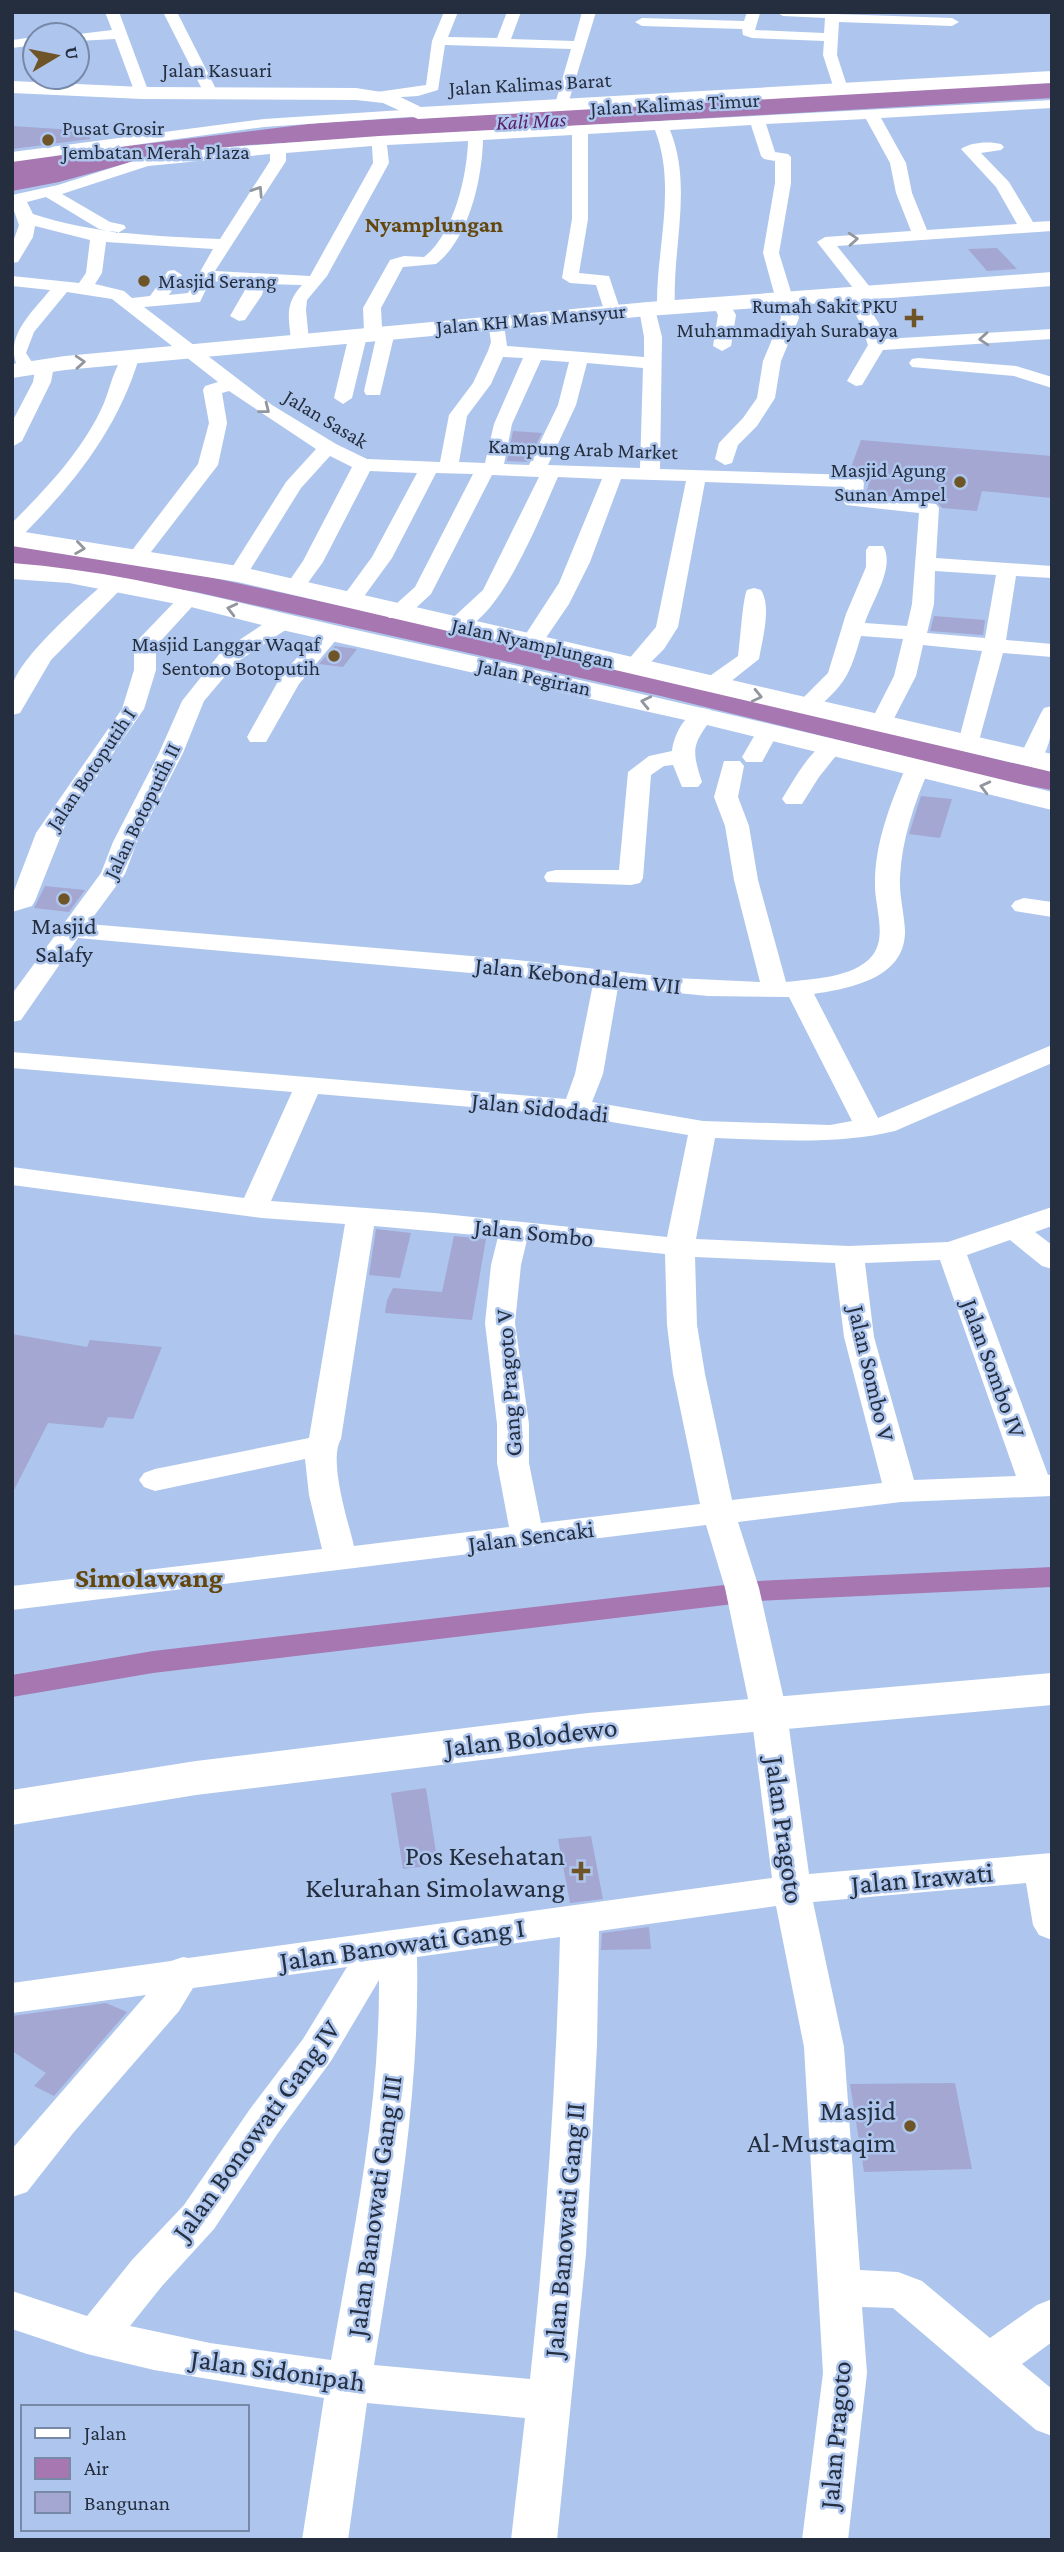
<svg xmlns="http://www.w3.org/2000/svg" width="1064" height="2552" viewBox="0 0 1064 2552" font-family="'Crimson Pro',serif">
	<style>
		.water { fill: #a677b0 }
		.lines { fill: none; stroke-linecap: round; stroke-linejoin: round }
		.canal { fill: #a677b0; fill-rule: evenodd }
		.river { fill: #a677b0; fill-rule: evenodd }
		.building { fill: #a3a7d1 }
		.street { fill: #fff; fill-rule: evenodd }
		.secondary { fill: #fff; fill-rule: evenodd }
		.oneway { stroke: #92969e }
		.poi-dot { fill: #6e5426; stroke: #aec6ed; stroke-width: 2.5 }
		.labels { text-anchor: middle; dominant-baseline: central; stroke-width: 5; stroke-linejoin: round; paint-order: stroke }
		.far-street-label { font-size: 21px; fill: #252e3e; stroke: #aec6ed }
		.far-water-label { font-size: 21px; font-style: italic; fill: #581e65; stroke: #aec6ed }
		.far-poi-label { font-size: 21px; fill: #252e3e; stroke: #aec6ed; text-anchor: end }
		.far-quarter-label { font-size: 23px; font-weight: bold; fill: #63470d; stroke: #aec6ed }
		.poi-label { font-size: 24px; fill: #252e3e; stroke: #aec6ed }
		.street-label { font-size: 24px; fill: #252e3e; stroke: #aec6ed }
		.quarter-label { font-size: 28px; font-weight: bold; fill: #63470d; stroke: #aec6ed }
		.near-street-label { font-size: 28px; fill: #252e3e; stroke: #aec6ed }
		.near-poi-label { font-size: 28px; fill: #252e3e; stroke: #aec6ed; text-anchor: end }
	</style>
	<rect width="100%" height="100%" fill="#aec6ed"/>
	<!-- water -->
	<polygon class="water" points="1052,80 1052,98 249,145 164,153 59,182 12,191 12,160 317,123"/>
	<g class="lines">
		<!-- canal -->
		<polygon class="canal" points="1052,1567 1052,1587 759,1601 153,1673 12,1697 12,1675 153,1651 759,1581"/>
		<!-- river -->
		<polygon class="river" points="12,545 196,574 662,676 1008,762 1052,770 1052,790 1008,782 661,696 196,592 12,563"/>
	</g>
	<!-- building -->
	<g class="building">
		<polygon points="12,126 90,131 90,139 12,149"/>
		<polygon points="997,248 1017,269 987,271 968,249"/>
		<polygon points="513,431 542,433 527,462 507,461"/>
		<polygon points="861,440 1052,456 1052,498 982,491 977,511 942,508 936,501 866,494 872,472 850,470"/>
		<polygon points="934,616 985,620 983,635 930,631"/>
		<polygon points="335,646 357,649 343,667 319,664"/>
		<polygon points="921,796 952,799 940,838 909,834"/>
		<polygon points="45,886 85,890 69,912 34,908"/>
		<polygon points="376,1229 411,1233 400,1278 369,1275"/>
		<polygon points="454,1236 486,1239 472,1320 385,1313 387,1300 393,1288 442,1292"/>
		<polygon points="12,1334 87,1347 90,1340 162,1347 133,1419 108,1417 103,1428 48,1423 12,1494"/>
		<polygon points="426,1788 438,1865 403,1869 391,1793"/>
		<polygon points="591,1836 603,1899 570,1903 558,1839"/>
		<polygon points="649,1927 651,1949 601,1950 602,1933"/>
		<polygon points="106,2003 127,2012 54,2096 34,2086 46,2073 12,2051 12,2016"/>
		<polygon points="955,2083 972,2169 864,2172 850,2084"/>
	</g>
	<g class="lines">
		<!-- street -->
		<g class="street">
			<polygon points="105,12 119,12 149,93 147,96 137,96 135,93 115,39 77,41 77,35 71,35 112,30"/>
			<polygon points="163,12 177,12 218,93 216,96 206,96 204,93"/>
			<polygon points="444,12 458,12 448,37 497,38 507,12 521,12 511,39 574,41 582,12 596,12 567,107 562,108 555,104 571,49 445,45 438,90 418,96 370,99 368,96 370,93 426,85 432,41"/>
			<polygon points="747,12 760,13 755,30 824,33 825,18 783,16 776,12 952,18 959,22 952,26 839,22 837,55 848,89 841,93 834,89 823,55 824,41 752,38 743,35 742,29 642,26 635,22 642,18 744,21"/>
			<polygon points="35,37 35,45 12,48 12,40"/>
			<path d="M1052 100V108L881 118 906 163 912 193 927 230 1017 224 996 187 961 149C970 142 990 141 1001 144L1004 147 1001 150 981 153 1009 182 1033 222 1052 221V231L837 246 874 292 871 296 863 297 879 324 884 339 1052 329V339L883 350 862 385 856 386 847 381 868 345 861 324 843 293 853 288 817 242 825 237 911 231 896 193 890 163 866 119 766 124 775 152 788 154 791 157V183L779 253 799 318 781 361 775 398 757 426 738 445 732 463 725 465 715 459 719 443 743 418 757 398 763 361 781 318 763 253 775 183V161L764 159 761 156 751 125 670 130C693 187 672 247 675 307L672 311H660L657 307C656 248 677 187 655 130L588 134V219L579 273 609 276 621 312 618 316H606L596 285 570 283 562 278 572 219V135L483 140C482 179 469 239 436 264L403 267 381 308 382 328H392L395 332 380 395H366L364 391 376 338 367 336 352 398 343 404 334 398 349 335 352 331H364L363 308 390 260 404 256 424 257C454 234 467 176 468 141L387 145 389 163 327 276 307 300 306 310 309 341 306 345H294L291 341C289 317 284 305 302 285L265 284 262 295 245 320 239 321 230 316 249 283 210 281 200 302 144 307 272 405 336 444 367 459 440 462 449 415 473 383 488 351 491 342 488 322 491 318H503L507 346 644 357V337L639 309 648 304 654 305 662 337 660 469 854 475 864 481 863 496 936 504 939 508 936 558 1052 566V578L1016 576 1006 640 1052 644V657L1003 653 977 748H961L958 743 982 651 923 645 916 676 888 730H872L869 725 894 676 903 639 861 636C849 677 845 684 813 712H797L794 707 828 673 846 614 866 567V550L869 546H883C896 567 871 602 865 623L907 626 912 604 919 513 846 505 843 501 844 487 705 482 678 627 664 649 642 671H626L623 666 656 627 686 481 621 479 590 562 569 604 539 648H523L520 643 559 583 602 479 558 477C542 511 494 642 447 631L444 626 483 590 539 477 492 475 431 594 405 618H389L386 613 415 587 473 474 436 473 392 558 357 606H343L339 602 372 557 417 473 370 471 323 562 302 591H288L285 587 303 561 352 467 330 456 301 488 245 578H231L228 574 286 482 316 449 229 391 222 393 227 423 218 465 144 561H130L127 557 130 553 198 464 209 423 203 390 205 386 218 382 112 299 67 292 34 332 26 353 36 368 39 362 45 361 54 366 51 382 22 441 12 447V422L33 382 35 370 27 374 21 373C0 340 30 315 50 290L12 286V276L79 283 86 273 90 240 35 226 33 237 18 262 12 263V245L19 225 12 205V195L58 185 146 157 217 148 379 136ZM372 146 373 163 310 276 215 271 286 161V153ZM270 154V161L220 239C155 236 94 234 33 214L27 202 46 197 99 229 118 233 126 228 124 225 110 222 62 194 148 166ZM106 242 213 249 188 293 169 295 182 275 174 270 168 271 150 296 132 298 124 291 95 284 102 273ZM503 357 523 358 494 424 485 463 459 462 467 416 491 384ZM541 360 569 362 558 405 529 465 504 464 512 424ZM587 363 643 368 640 468 548 465 576 405ZM935 571 996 575 985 638 927 633 934 604Z"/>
			<polygon points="418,109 425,113 423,116 264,127 12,162 12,152 264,119"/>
			<polygon points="721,298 727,299 736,315 731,346 722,351 713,346 718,315 712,303"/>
			<path d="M130 353 139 358C117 431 72 486 19 539L12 541V523C47 488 84 449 104 403 110 390 116 356 130 353Z"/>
			<polygon points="918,358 1016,366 1052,377 1052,388 1014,376 912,367 909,363 912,359"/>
			<path d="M115 578 122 580 125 584 122 588 51 660 20 713 12 715C12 706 11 695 12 687 18 658 85 600 108 580Z"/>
			<path d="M754 588 761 590C772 607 762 640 759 659L720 690H704L701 685 704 680 738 656C740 643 743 596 747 590Z"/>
			<polygon points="189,592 196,594 200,598 156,646 156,670 144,709 68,818 35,901 32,906 12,912 12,896 36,833 122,709 134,670 134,644 182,594"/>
			<path d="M282 616 290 617 293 622 290 627 237 662 204 701 183 753 137 842 125 874 88 924 507 959 675 978 760 982 734 880 725 826 714 797 724 761H740L744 766 738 797 749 826 758 880 786 982C811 979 854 978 872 956 888 937 874 905 875 883 875 843 890 805 905 769L909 764H925L929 769C914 804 902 839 900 877 899 895 904 912 905 930 906 978 852 988 814 994L878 1118 1052 1045V1063L895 1131C837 1145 776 1140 715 1138L696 1239 849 1246 948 1242 1052 1207V1226L1035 1232 1052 1245V1269L1042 1266 1010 1240 967 1255 1048 1475 1052 1474V1496L901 1502 738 1522 759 1588 787 1713 809 1874 1052 1853V1940L1039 1935 1033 1925 1026 1883 813 1902 844 2047 860 2270 898 2272 922 2281 990 2338 1037 2305 1052 2299V2342L1022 2364 1052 2389V2436L1036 2430 893 2308 862 2307 867 2373 848 2540H802L823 2373 804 2047 776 1906 599 1931 597 2045 586 2254 557 2540H511L525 2418 367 2403 348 2540H302L324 2398 154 2370 87 2354 12 2329V2291L87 2316 132 2260 184 2205 250 2109 303 2039 347 1967 193 1988 179 2011 74 2132 27 2192 12 2197V2149L146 1995 12 2013V1983L171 1961 183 1957 188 1958 772 1878 751 1713 725 1588 706 1525 12 1610V1586L322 1549 309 1495 305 1459 155 1491 144 1487 139 1480 144 1473 155 1469 309 1438 345 1224 262 1218 12 1185V1167L244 1198 292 1092 12 1068V1052L566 1099 575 1074 593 984 78 938 21 1020 12 1022V994L101 873 113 842 159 753 182 701 221 652 274 617ZM618 987 708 996 789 997 852 1121 830 1125 703 1121 592 1102 603 1074ZM318 1094 576 1116 688 1135 667 1237 434 1213 271 1201ZM374 1226 498 1237 491 1265 485 1323 497 1424V1463L509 1527 354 1546C348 1521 328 1460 341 1439ZM527 1240 665 1254 667 1325 673 1374 700 1504 541 1523 529 1463V1424L515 1323 521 1265ZM695 1257 835 1263 844 1337 882 1483 732 1500 705 1374 697 1325ZM940 1260 1016 1476 914 1480 874 1337 865 1263ZM560 1937C556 2085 546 2232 530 2379L374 2365C396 2229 420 2094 417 1957ZM379 1980C380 2107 353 2235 331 2360L210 2343 130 2326 162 2286 214 2229 278 2133 331 2061Z"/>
			<polygon points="331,627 339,628 342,633 299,684 266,742 250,742 247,737 281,676 323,628"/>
			<path d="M1052 706C1052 728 1052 744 1039 763H1023L1019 758 1041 713 1044 708Z"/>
			<path d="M703 708 711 710 714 715C694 744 690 746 702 782L698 787H682L673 765 664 766 651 775 643 878 640 883 631 885 547 882 544 877 547 872 556 870H619L628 772 649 756 672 751C674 734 685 713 703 708Z"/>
			<polygon points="768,724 776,726 779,731 762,762 746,762 742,757 760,726"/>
			<path d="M832 740 840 742 843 747 819 777 802 804H786L782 799C793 782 812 745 832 740Z"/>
			<polygon points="1024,898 1052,902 1052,917 1015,911 1011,906 1015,901"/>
		</g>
		<!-- secondary -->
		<g class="secondary">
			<polygon points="1052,71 1052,83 418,119 383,103 356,100 142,99 12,93 12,81 142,87 356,88 394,94 421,107"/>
			<polygon points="1052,272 1052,286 648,316 65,370 12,378 12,364 65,356 648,302"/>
			<polygon points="12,530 238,566 1052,754 1052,772 238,582 12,546"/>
			<path d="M12 563C135 572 254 608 374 634 601 684 826 736 1052 792V810L703 724 282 630 187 606 69 583 12 579Z"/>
			<polygon points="1052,1673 1052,1705 588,1747 196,1795 12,1825 12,1790 196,1761 588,1713"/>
		</g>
	</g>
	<!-- one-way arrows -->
	<defs><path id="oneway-chevron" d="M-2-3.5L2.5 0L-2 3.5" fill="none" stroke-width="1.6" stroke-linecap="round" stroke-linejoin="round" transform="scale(1.75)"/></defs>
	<g class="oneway">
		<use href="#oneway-chevron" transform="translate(258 191) rotate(-57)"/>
		<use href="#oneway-chevron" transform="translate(853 239) rotate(-4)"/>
		<use href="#oneway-chevron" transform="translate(984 339) rotate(176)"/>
		<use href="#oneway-chevron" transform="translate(80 362) rotate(-4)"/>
		<use href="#oneway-chevron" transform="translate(265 409) rotate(38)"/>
		<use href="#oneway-chevron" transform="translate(80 548) rotate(8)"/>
		<use href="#oneway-chevron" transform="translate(232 609) rotate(-166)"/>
		<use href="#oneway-chevron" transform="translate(757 696) rotate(13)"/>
		<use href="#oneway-chevron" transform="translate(646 702) rotate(-167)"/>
		<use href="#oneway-chevron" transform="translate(985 787) rotate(-166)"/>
	</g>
	<!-- markers -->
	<g class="poi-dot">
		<circle cx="48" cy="140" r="7"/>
		<circle cx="144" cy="281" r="7"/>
		<path d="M910.5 307.5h7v7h7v7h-7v7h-7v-7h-7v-7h7z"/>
		<circle cx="960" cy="482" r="7"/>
		<circle cx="334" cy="656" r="7"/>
		<circle cx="64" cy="899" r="7"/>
		<path d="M577.5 1860.5h7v7h7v7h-7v7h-7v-7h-7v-7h7z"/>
		<circle cx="910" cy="2126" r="7"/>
	</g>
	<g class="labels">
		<!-- far-street labels -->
		<g class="far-street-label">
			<text x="217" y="70">Jalan Kasuari</text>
			<text transform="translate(530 84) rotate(-3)">Jalan Kalimas Barat</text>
			<text transform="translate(675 104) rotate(-3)">Jalan Kalimas Timur</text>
			<text transform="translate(531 319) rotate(-5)">Jalan KH Mas Mansyur</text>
			<text transform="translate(326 419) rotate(31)">Jalan Sasak</text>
			<text transform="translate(583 449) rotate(2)">Kampung Arab Market</text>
			<text transform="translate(533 643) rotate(13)">Jalan Nyamplungan</text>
			<text transform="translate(534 677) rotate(12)">Jalan Pegirian</text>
			<text transform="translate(91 769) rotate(-56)">Jalan Botoputih I</text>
			<text transform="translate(142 811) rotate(-64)">Jalan Botoputih II</text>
		</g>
		<!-- far-water labels -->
		<g class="far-water-label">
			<text transform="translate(531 121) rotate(-3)">Kali Mas</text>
		</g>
		<!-- far-poi labels -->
		<g class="far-poi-label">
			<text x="62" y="128" text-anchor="start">Pusat Grosir<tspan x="62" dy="24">Jembatan Merah Plaza</tspan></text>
			<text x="158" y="281" text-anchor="start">Masjid Serang</text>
			<text x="898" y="306">Rumah Sakit PKU<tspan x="898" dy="24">Muhammadiyah Surabaya</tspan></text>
			<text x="946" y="470">Masjid Agung<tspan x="946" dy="24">Sunan Ampel</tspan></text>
			<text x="320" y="644">Masjid Langgar Waqaf<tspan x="320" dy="24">Sentono Botoputih</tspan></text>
		</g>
		<!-- far-quarter labels -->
		<g class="far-quarter-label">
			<text x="434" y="224">Nyamplungan</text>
		</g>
		<!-- poi labels -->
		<g class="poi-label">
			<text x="64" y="925">Masjid<tspan x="64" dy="28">Salafy</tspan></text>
		</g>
		<!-- street labels -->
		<g class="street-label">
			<text transform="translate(578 975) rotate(6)">Jalan Kebondalem VII</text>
			<text transform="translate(540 1107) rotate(6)">Jalan Sidodadi</text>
			<text transform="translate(534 1232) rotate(6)">Jalan Sombo</text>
			<text transform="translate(994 1368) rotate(70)">Jalan Sombo IV</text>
			<text transform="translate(872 1373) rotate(77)">Jalan Sombo V</text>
			<text transform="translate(508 1383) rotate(-94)">Gang Pragoto V</text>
			<text transform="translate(531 1536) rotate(-7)">Jalan Sencaki</text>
		</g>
		<!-- quarter labels -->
		<g class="quarter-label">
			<text x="149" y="1577">Simolawang</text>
		</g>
		<!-- near-street labels -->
		<g class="near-street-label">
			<text transform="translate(531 1737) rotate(-7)">Jalan Bolodewo</text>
			<text transform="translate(785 1830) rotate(82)">Jalan Pragoto</text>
			<text transform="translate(922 1878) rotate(-5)">Jalan Irawati</text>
			<text transform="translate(402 1944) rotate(-8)">Jalan Banowati Gang I</text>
			<text transform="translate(256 2130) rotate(-54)">Jalan Bonowati Gang IV</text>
			<text transform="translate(374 2206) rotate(-82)">Jalan Banowati Gang III</text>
			<text transform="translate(564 2230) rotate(-85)">Jalan Banowati Gang II</text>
			<text transform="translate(278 2370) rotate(8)">Jalan Sidonipah</text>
			<text transform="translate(835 2435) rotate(-85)">Jalan Pragoto</text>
		</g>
		<!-- near-poi labels -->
		<g class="near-poi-label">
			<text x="565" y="1855">Pos Kesehatan<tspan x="565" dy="32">Kelurahan Simolawang</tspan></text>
			<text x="896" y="2110">Masjid<tspan x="896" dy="32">Al-Mustaqim</tspan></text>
		</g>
	</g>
	<!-- border -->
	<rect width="1064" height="2552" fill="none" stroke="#252e3e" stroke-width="28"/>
	<!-- legend -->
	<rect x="21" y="2405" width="228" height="126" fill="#aec6ed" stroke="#7789a7" stroke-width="2"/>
	<rect x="35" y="2428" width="35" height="10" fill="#ffffff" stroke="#7789a7" stroke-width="2"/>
	<text x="84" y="2440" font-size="21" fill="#252e3e">Jalan</text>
	<rect x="35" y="2458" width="35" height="21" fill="#a677b0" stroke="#7789a7" stroke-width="2"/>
	<text x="84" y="2475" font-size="21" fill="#252e3e">Air</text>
	<rect x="35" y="2492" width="35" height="21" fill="#a3a7d1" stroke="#7789a7" stroke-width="2"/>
	<text x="84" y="2510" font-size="21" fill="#252e3e">Bangunan</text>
	<!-- north arrow -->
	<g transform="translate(56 56) rotate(80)"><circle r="33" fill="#aec6ed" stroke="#7789a7" stroke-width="2"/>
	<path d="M0-5L12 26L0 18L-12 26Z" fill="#6e5426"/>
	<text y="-10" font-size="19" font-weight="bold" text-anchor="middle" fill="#252e3e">U</text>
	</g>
</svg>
